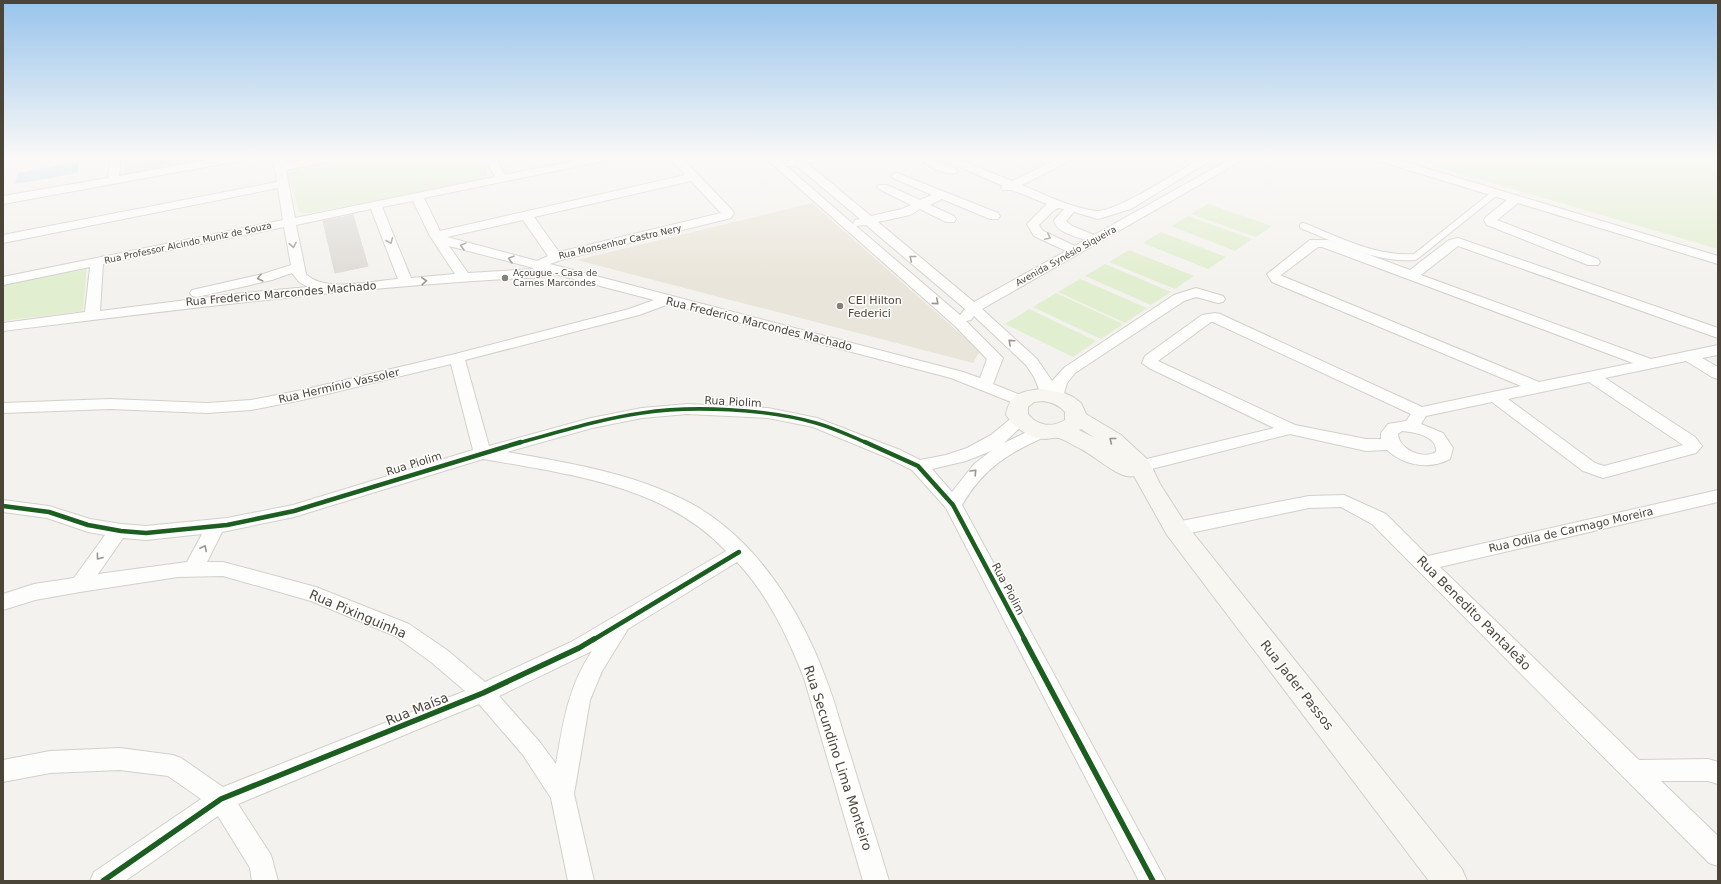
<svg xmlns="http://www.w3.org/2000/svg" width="1721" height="884" viewBox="0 0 1721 884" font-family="'DejaVu Sans',sans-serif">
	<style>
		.education { fill: #eae5da }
		.green { fill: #e1eecf }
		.water { fill: #c0ddf1 }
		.building { fill: #dedbd6; stroke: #dcd9d4 }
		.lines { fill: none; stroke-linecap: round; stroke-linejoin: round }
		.lane-casing { stroke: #d2d0cb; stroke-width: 8 }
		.street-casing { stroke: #d2d0cb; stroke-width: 2 }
		.secondary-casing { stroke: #d3cfc5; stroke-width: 2 }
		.lane { stroke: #fdfdfc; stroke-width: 6 }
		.street { fill: #fdfdfc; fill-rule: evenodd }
		.secondary { fill: #f7f6f1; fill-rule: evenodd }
		.cycleway-far2-casing { stroke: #fff; stroke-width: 5.5 }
		.cycleway-far1-casing { stroke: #fff; stroke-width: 7 }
		.cycleway-casing { stroke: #fff; stroke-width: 8 }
		.cycleway-far2 { stroke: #1b5e20; stroke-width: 3.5 }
		.cycleway-far1 { stroke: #1b5e20; stroke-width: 4.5 }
		.cycleway { stroke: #1b5e20; stroke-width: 5.5 }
		.oneway { stroke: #9b9791 }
		.oneway2 { stroke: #98948c }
		.poi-dot { fill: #868178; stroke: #fff; stroke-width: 1.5 }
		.labels { text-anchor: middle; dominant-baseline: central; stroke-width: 3; stroke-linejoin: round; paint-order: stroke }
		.far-street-label { font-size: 9px; fill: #4b4439; stroke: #fff }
		.far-poi-label { font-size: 9px; fill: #4b4439; stroke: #fff; text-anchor: start }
		.street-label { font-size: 11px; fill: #4b4439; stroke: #fff }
		.poi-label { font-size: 11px; fill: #4b4439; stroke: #fff; text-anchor: start }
		.near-street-label { font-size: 13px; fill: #4b4439; stroke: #fff }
	</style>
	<rect width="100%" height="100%" fill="#f4f2ee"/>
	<!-- education -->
	<g class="education">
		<polygon points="125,157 224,157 123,175"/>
		<polygon points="812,203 980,351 973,363 577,260"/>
	</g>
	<!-- green -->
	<g class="green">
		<polygon points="360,157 477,157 487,172 487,177 481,180 311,213 303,213 299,211 288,174 296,169"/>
		<polygon points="1403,157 1718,157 1718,249"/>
		<polygon points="1208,204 1272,226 1256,237 1191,214"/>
		<polygon points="1188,216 1252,239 1235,251 1171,226"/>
		<polygon points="1161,232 1226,257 1208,269 1143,243"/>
		<polygon points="1129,250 1194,276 1175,289 1109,262"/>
		<polygon points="1105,264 1171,292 1151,305 1085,276"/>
		<polygon points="87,266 83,311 3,321 3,283"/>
		<polygon points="1080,279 1147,308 1125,323 1058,292"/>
		<polygon points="1056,293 1123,324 1101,339 1033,307"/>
		<polygon points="1029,309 1096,341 1073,357 1005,324"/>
	</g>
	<!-- water -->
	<polygon class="water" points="79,162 78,173 15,184 18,173"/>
	<!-- building -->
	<g class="building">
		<polygon points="154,157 198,157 145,167 146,159"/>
		<polygon points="353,215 368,266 335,273 323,221"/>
	</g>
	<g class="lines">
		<defs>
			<path id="lane" d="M1303 226C1339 240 1375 260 1415 257L1495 193"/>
			<g id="street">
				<polygon points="110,157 121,157 119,176 223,157 249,157 244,160 3,204 3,196 108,178"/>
				<path d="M273 157H284L285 164 317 157H341L336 160 286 170 295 218 495 177 484 157H495L505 175 591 157H614L609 160 424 198 440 231 685 175 669 157H681L732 210 734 213 731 218 561 260 550 264 963 372 980 378 987 359 955 326 764 157H776L853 224 855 220 860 219 797 166H787L785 164 791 161 788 157H824L823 159 807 163 871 216 902 209 911 205 879 189 877 187 879 185H887L920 200 932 195 893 178 891 176 893 174 897 173 998 213 1000 216 998 219H990L942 199 930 205 954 216 956 219 954 222H946L920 209 910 215 878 222 974 302 1066 251 1034 236 1027 224 1047 204 1012 190H1003L1001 188 1003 186 937 157H953L1012 181 1062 157H1077L1022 185C1042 194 1075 209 1097 211 1116 212 1183 169 1202 157H1216L1131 209 1098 219 1074 212 1066 221 1072 226 1094 235 1234 157H1248L982 309 1037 359 1052 381 1065 367 1174 295 1196 288 1223 296 1225 299 1223 302 1218 303 1196 297 1184 301 1075 373 1067 383 1062 400 1056 402 1043 399 1034 377 1026 365 974 316 971 320 966 321 1003 358 993 384 1028 398 1030 401 1028 404 1022 406 1016 404 951 378 669 304 639 315 465 360 489 446 591 418 642 408 687 404 768 408 817 418 900 450 920 460 946 455 967 448 991 435 1014 416 1020 415 1026 416 1028 420 1004 443 1037 427 1043 426 1049 427 1051 431 1049 435C1010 452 984 467 962 505L1166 881H1139L946 508 912 470 888 458 813 427 768 418 687 414 642 418 592 428 507 452C569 463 635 473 692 504 757 540 801 611 826 679 836 704 842 731 851 757 863 798 877 840 889 881H863L804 678C788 637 768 595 737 562L628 629 602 671 590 700 574 794 594 881H568L551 798 523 755 479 704 238 804 271 855 278 881H252L250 868 218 816 125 881H90L94 872 201 799 168 776 120 770 50 773 3 782V760L50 751 120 748 173 755 181 758 223 787 465 691 431 662 395 636 311 601 223 576 178 577 80 592 35 600 3 610V594L34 584 74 578 105 535 88 532 47 518 3 512V500L49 506 90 519 121 524 146 526 227 518 293 505 473 450 451 364 302 400 251 410 207 413 110 409 3 413V403L110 399 207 403 251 400 302 390 455 354 629 309 654 300 550 273 549 276 544 277C363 286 183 309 3 331V323L85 312 90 267 3 285V277L283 220 278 188 3 243V235L277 182ZM691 181 721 213 559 252 534 217ZM413 201 430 236 455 274 411 278 382 207ZM1058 208 1064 209 1054 220C1055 232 1075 236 1085 240L1075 246 1043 231 1039 225 1052 212ZM371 209 398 279C373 281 324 293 306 274L296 225ZM523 220 548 256 537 261 447 237ZM866 225 965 309 960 315 856 226ZM284 227 291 265 263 274 192 290 190 293 192 296 197 297 272 280 292 273 299 282 308 287 234 294 100 311 103 264ZM449 246 530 267 534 269 468 273ZM991 451 974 464 952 492 932 469 966 461ZM483 459C567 474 664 485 726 551L571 642 485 682 447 650 409 624 316 587 223 562H207L222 532 294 517ZM202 534 187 562 98 574 123 538 146 540ZM592 651C568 687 563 723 556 764L539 741 499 696Z"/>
				<path d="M924 157H936L934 160 956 169 958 171 956 173C947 176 928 167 922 160Z"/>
				<polygon points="1371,157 1389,157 1718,256 1718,264 1518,203 1497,220 1598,259 1600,262 1598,265 1588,265 1487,225 1484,220 1486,217 1507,200 1372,159"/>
				<path d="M1458 238 1718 328V338L1458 246 1421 275 1651 359 1718 345V355L1702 358 1718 367V379L1712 377 1686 361 1605 378 1695 437 1702 446 1696 453 1603 478 1583 471 1492 402 1426 416 1421 424 1443 433 1453 448 1450 459C1429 470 1405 466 1387 450L1366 451 1290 434 1128 475 1122 473 1119 469 1122 465 1274 428 1149 368 1142 363 1145 356 1202 315 1215 313 1220 314 1422 407 1521 386 1272 282 1267 274 1310 240H1329L1410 270 1449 240ZM1318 247H1322L1633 363 1539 382 1282 276 1281 275ZM1211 322H1213L1411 414 1406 421 1388 424 1381 433V439H1366L1295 425 1158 361ZM1589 382 1683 445 1604 466 1595 463 1508 399ZM1402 431C1414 432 1438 436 1436 452 1422 460 1399 449 1398 434Z"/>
				<polygon points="1718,490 1718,502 1440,567 1639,760 1708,759 1718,762 1718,784 1708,781 1661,781 1718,836 1718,866 1709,863 1372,524 1341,507 1309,508 1176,536 1169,534 1167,529 1169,524 1176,522 1309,496 1344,495 1386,514 1428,556"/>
			</g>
			<path id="secondary" d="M1042 389 1064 393 1073 397 1081 403 1086 414 1121 435 1149 461 1160 484 1185 523 1462 869 1467 881H1429L1167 535 1134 476C1120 480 1095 456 1081 449 1074 446 1066 440 1059 438 1054 437 1048 439 1044 439 1026 436 1016 429 1006 415 1009 393 1023 391 1042 389ZM1042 401C1052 402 1059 405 1065 412V420C1052 428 1037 426 1028 414V407L1034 402ZM1081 429 1095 438 1079 430Z"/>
		</defs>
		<!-- lane casing -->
		<use href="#lane" class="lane-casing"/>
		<!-- street casing -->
		<use href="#street" class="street-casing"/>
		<!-- secondary casing -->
		<use href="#secondary" class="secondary-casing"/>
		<!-- lane -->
		<use href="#lane" class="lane"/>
		<!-- street -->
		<use href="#street" class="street"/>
		<!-- secondary -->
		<use href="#secondary" class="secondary"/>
		<defs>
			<path id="cycleway-far2" d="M518 443C559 432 600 419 642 413 693 405 766 409 816 423 834 428 850 436 867 443"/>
			<g id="cycleway-far1">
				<polyline points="865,442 918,466 953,505 1025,640"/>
				<polyline points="3,506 49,512 88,525 121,531 146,533 227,525 294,511 521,442"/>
				<polyline points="593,640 739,552"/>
			</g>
			<g id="cycleway">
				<polyline points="1024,639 1153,881"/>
				<polyline points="103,881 221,799 483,693 579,648 594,639"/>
			</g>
		</defs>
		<!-- cycleway-far2 casing -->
		<use href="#cycleway-far2" class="cycleway-far2-casing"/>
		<!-- cycleway-far1 casing -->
		<use href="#cycleway-far1" class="cycleway-far1-casing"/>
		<!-- cycleway casing -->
		<use href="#cycleway" class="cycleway-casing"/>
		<!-- cycleway-far2 -->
		<use href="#cycleway-far2" class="cycleway-far2"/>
		<!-- cycleway-far1 -->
		<use href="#cycleway-far1" class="cycleway-far1"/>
		<!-- cycleway -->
		<use href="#cycleway" class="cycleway"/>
	</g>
	<!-- one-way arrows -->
	<defs><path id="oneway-chevron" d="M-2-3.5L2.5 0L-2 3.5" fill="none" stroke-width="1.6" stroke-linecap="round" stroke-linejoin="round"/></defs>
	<g class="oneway">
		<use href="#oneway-chevron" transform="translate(1048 237) rotate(25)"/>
		<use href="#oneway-chevron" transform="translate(390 241) rotate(68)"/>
		<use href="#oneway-chevron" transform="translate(293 245) rotate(79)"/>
		<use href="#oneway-chevron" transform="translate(463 246) rotate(-165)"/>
		<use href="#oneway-chevron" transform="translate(912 258) rotate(-141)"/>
		<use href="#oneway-chevron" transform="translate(511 259) rotate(-165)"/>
		<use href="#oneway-chevron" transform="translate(260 278) rotate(166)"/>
		<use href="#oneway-chevron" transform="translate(424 281) rotate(-5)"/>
		<use href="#oneway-chevron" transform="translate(936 302) rotate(41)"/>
		<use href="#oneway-chevron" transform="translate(1011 342) rotate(-138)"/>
		<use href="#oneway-chevron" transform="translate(974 472) rotate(-47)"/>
		<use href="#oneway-chevron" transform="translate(204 548) rotate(-63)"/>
		<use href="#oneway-chevron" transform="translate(99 557) rotate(126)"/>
	</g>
	<use class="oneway2" href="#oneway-chevron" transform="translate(1112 440) rotate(-141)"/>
	<!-- sky -->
	<linearGradient id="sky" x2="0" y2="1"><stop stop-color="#98c4ec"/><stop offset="0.56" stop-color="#faf9f7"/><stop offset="1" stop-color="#faf9f7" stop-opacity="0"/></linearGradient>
	<rect width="1721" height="281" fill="url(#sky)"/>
	<!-- markers -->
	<g class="poi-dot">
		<circle cx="505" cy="278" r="4"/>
		<circle cx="840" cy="306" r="4"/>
	</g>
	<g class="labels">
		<!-- far-street labels -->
		<g class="far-street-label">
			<text transform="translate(620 242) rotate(-13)">Rua Monsenhor Castro Nery</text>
			<text transform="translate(188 243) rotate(-12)">Rua Professor Alcindo Muniz de Souza</text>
			<text transform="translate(1066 256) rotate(-29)">Avenida Synésio Siqueira</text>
		</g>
		<!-- far-poi labels -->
		<g class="far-poi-label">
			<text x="513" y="273">Açougue - Casa de<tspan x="513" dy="10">Carnes Marcondes</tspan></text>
		</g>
		<!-- street labels -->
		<g class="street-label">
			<text transform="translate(281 294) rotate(-5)">Rua Frederico Marcondes Machado</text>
			<text transform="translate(759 324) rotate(14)">Rua Frederico Marcondes Machado</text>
			<text transform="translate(339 386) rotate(-13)">Rua Hermínio Vassoler</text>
			<text transform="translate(733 402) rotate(3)">Rua Piolim</text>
			<text transform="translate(414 464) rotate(-17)">Rua Piolim</text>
			<text transform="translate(1571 530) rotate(-13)">Rua Odila de Carmago Moreira</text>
			<text transform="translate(1008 589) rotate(62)">Rua Piolim</text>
		</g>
		<!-- poi labels -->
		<g class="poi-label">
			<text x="848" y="300">CEI Hilton<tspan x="848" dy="13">Federici</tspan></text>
		</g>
		<!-- near-street labels -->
		<g class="near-street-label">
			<text transform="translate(1474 613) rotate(45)">Rua Benedito Pantaleão</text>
			<text transform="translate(358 614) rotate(23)">Rua Pixinguinha</text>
			<text transform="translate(1297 685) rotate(52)">Rua Jader Passos</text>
			<text transform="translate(417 709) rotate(-22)">Rua Maísa</text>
			<text transform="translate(838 758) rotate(72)">Rua Secundino Lima Monteiro</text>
		</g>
	</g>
	<!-- border -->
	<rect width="1721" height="884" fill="none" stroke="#4b4439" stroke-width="8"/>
</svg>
